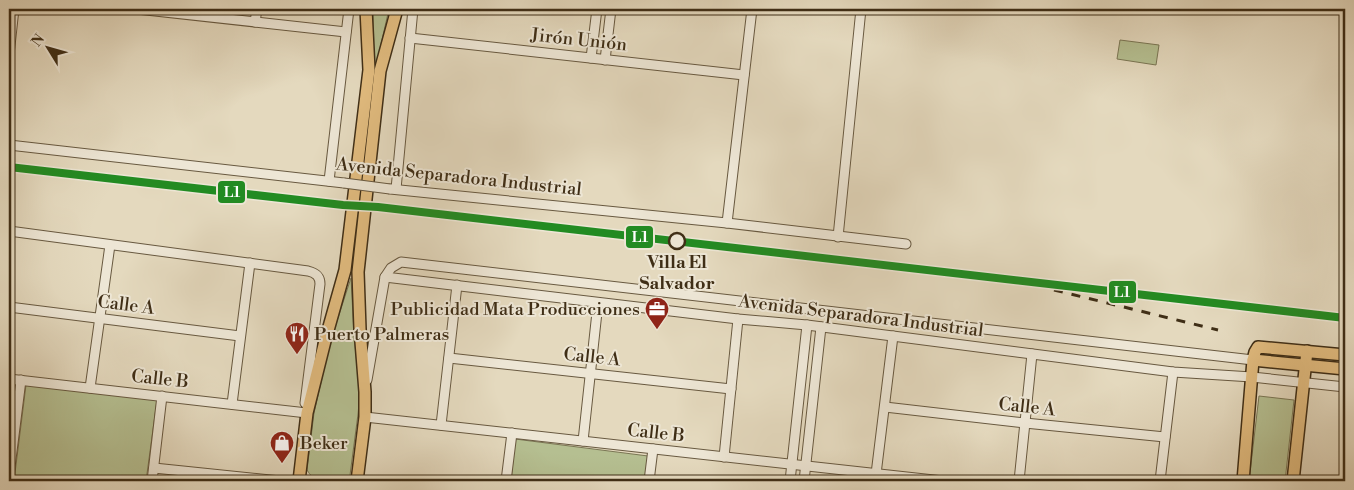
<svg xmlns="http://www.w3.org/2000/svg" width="1354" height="490" viewBox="0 0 1354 490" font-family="'Libre Bodoni',serif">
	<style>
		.green { fill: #b5bf91; stroke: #7a7654 }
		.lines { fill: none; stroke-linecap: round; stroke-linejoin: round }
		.minor-casing { stroke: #685940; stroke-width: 11 }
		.major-casing { stroke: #3f2e16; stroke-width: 14 }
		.minor { stroke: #ede6d5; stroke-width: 9 }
		.major { stroke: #e2bc7f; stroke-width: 11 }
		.rail { stroke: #3f2e16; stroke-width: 3; stroke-dasharray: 9 9; stroke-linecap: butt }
		.minor-bridge-casing { stroke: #685940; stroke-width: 11; stroke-linecap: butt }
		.minor-bridge { stroke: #ede6d5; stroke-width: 9 }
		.metro-1-casing { stroke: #ede6d5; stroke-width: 11 }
		.metro-1 { stroke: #228b22; stroke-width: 8 }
		.stop-dot { fill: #ede6d5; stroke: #3f2e16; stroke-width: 2.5 }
		.labels { text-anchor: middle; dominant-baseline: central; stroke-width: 4; stroke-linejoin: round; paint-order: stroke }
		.street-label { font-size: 18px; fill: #3f2e16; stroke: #ede6d5 }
		.stop-label { font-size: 18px; font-weight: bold; fill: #3f2e16; stroke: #ede6d5 }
		.poi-label { font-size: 18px; fill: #3f2e16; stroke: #ede6d5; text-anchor: start }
		.line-badge { stroke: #ede6d5; stroke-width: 2 }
		.badge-label { font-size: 14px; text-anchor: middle; font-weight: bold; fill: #fff }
	</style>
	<rect width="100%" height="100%" fill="#e4d9be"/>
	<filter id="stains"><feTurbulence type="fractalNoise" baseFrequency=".004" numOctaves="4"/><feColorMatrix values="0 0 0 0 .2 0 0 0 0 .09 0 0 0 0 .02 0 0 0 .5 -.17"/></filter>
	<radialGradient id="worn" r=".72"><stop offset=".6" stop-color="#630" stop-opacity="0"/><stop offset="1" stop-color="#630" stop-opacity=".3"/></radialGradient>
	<!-- green -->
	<g class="green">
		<polygon points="373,9 389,9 373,79"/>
		<polygon points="1120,40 1159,45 1156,65 1117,59"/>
		<path d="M351 278 354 336 360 393 358 414 350 475C348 478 348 479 344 480 339 483 321 481 316 478 311 477 309 473 307 470L314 413 330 342Z"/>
		<polygon points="26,385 157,400 146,481 14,481"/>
		<polygon points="1259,396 1294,400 1285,481 1249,481"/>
		<polygon points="515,439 648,456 645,481 511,481"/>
	</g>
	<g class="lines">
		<defs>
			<g id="minor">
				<polyline points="137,9 346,32"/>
				<polyline points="255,22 257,9"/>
				<polyline points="410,38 744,75"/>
				<polyline points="9,55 14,9"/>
				<polyline points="591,58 597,9"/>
				<polyline points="605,60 611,9"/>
				<polyline points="9,145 344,183"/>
				<polyline points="329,181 349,9"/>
				<polyline points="390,189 727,223 906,244"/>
				<polyline points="396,189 413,9"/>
				<polyline points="727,223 752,9"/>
				<path d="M9 231 308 271C316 273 320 276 320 284L305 403"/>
				<polyline points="838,237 861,9"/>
				<polyline points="385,277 738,319 807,325 1173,372 1252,377 1345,387"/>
				<polyline points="9,307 240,336"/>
				<polyline points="449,358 731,389"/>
				<polyline points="9,379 307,413"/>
				<polyline points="367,380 385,277 391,268 401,262 1253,360"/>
				<polyline points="90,388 110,245"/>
				<polyline points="232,404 250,263"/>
				<polyline points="885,407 1025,423 1165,437"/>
				<polyline points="365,417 943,481"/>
				<polyline points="441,425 457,285"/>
				<polyline points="583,441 598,303"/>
				<polyline points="724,457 738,319"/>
				<polyline points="154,468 280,481"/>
				<polyline points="876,474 893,336"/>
				<polyline points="9,475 21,380"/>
				<polyline points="152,481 162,396"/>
				<polyline points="506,481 512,433"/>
				<polyline points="649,481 653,449"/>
				<polyline points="790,481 807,325"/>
				<polyline points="804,481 821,327"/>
				<polyline points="1019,481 1032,354"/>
				<polyline points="1160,481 1173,372"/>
			</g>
			<g id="major">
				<polyline points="1253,360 1345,369"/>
				<polyline points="299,481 307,413 325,341 345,270 369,70 366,9"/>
				<polyline points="357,481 365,417 365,392 360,329 358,272 380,71 397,9"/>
				<polyline points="1243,481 1253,360 1255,352 1258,347 1345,355"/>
				<polyline points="1293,481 1307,351"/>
			</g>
		</defs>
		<!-- minor casing -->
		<use href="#minor" class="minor-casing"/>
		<!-- major casing -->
		<use href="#major" class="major-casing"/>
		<!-- minor -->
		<use href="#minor" class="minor"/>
		<!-- major -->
		<use href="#major" class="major"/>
		<!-- rail -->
		<polyline class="rail" points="1054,290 1218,330"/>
		<defs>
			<polyline id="minor-bridge" points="344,183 390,189"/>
		</defs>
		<!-- minor-bridge casing -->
		<use href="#minor-bridge" class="minor-bridge-casing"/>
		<!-- minor-bridge -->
		<use href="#minor-bridge" class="minor-bridge"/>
		<defs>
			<polyline id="metro-1" points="9,167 343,205 378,207 1345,318"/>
		</defs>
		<!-- metro-1 casing -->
		<use href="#metro-1" class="metro-1-casing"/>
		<!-- metro-1 -->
		<use href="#metro-1" class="metro-1"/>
	</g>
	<!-- icons -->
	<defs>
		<symbol id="office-pin" viewBox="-11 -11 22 30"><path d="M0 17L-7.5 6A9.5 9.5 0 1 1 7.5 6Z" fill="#8f2418" stroke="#ede6d5"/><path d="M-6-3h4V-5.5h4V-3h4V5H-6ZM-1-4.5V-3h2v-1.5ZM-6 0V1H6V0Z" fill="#fff"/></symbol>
		<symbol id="restaurant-pin" viewBox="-11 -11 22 30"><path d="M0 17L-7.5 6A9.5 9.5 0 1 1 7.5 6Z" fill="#8f2418" stroke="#ede6d5"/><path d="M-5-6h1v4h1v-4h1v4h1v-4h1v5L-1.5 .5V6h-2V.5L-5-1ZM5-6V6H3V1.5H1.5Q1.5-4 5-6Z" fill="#fff"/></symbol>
		<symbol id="shop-pin" viewBox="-11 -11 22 30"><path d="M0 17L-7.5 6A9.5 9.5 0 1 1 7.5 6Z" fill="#8f2418" stroke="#ede6d5"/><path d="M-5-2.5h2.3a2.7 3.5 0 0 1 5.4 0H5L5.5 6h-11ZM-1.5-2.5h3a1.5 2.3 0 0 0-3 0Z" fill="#fff"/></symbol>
	</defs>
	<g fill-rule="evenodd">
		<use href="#office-pin" x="643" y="295" width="28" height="38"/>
		<use href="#restaurant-pin" x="283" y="320" width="28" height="38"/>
		<use href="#shop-pin" x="268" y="429" width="28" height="38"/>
	</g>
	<!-- markers -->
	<circle class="stop-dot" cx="677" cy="241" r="8"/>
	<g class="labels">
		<!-- street labels -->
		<g class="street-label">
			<text transform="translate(579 40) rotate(6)">Jirón Unión</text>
			<text transform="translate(459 177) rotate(6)">Avenida Separadora Industrial</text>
			<text transform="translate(126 305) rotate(7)">Calle A</text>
			<text transform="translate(861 316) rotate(7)">Avenida Separadora Industrial</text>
			<text transform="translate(592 357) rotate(6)">Calle A</text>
			<text transform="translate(160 379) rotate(6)">Calle B</text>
			<text transform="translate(1027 407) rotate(6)">Calle A</text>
			<text transform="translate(656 433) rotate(6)">Calle B</text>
		</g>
		<!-- stop labels -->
		<g class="stop-label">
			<text x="677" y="262">Villa El<tspan x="677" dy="21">Salvador</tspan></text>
		</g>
		<!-- poi labels -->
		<g class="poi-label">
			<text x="640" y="309" text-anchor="end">Publicidad Mata Producciones</text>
			<text x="314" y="334">Puerto Palmeras</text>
			<text x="300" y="443">Beker</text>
		</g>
	</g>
	<g class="line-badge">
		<rect x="217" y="180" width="29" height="24" rx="5" fill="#228b22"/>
		<rect x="625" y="225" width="29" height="24" rx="5" fill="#228b22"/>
		<rect x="1108" y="280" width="29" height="24" rx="5" fill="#228b22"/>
	</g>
	<g class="badge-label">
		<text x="232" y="197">L1</text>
		<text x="640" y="242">L1</text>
		<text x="1122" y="297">L1</text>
	</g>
	<!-- margin -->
	<rect width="1354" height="490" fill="none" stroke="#e4d9be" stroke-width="30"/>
	<rect x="10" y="10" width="1334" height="470" fill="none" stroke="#3f2e16" stroke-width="2.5"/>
	<rect x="15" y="15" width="1324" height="460" fill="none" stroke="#3f2e16"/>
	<!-- north arrow -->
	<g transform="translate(48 48) rotate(307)" stroke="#ede6d5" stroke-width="4" paint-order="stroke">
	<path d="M0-4L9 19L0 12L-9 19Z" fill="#3f2e16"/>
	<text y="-8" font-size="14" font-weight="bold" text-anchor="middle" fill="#3f2e16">N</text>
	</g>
	<rect width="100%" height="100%" filter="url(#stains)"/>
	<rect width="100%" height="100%" fill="url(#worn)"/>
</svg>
